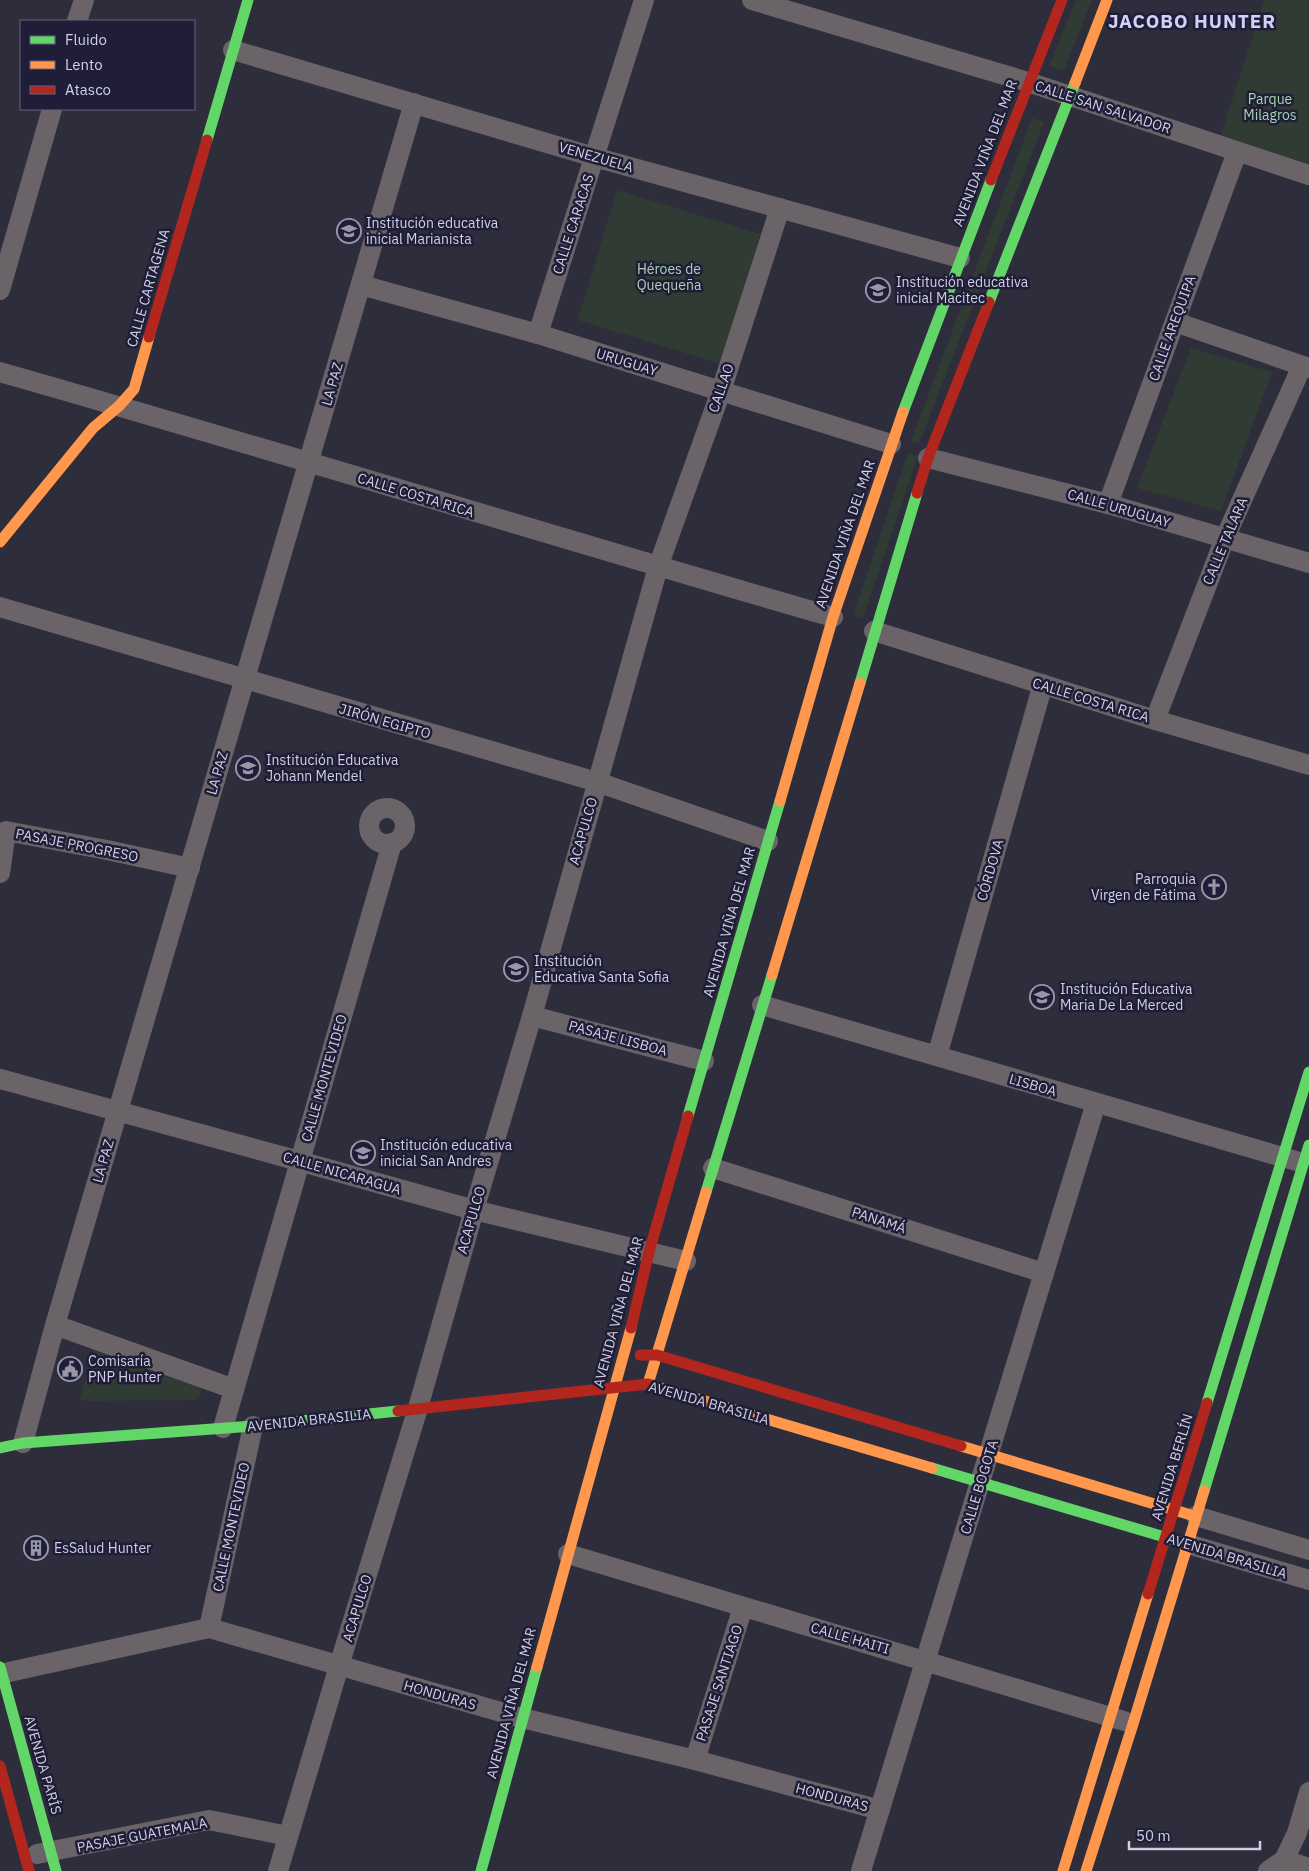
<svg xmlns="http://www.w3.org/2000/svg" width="1309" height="1871" viewBox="0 0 1309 1871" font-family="'IBM Plex Sans',sans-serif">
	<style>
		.green { fill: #303b33 }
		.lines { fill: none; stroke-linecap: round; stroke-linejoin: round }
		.street { stroke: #6a6469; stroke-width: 20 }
		.fast { stroke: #63d668; stroke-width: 11 }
		.slow { stroke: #ff974d; stroke-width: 11 }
		.jam { stroke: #b3261e; stroke-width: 11 }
		.labels { text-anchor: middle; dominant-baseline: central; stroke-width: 5; stroke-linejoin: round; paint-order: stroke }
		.park-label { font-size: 14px; fill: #a8d6af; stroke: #1f1d37 }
		.street-label { font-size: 14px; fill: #d0d0e2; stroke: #1f1d37 }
		.poi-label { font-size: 14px; fill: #d0d0e2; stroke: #1f1d37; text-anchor: start }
		.district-label { font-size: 19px; font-weight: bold; letter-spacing: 1px; fill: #d1d1f5; stroke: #1f1d37 }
	</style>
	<rect width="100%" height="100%" fill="#2e2d3c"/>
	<!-- green -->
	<g class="green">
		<polygon points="1076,0 1092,0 1064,70 1049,66"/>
		<polygon points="1264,0 1309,0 1309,164 1221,135"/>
		<polygon points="1032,118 1044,122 919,444 911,441"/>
		<polygon points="617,190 760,234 721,364 578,320"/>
		<polygon points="1191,348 1272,372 1221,511 1137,488"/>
		<polygon points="908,453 918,456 863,618 853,615"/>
		<polygon points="94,1348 205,1376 199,1398 194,1400 91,1401 80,1400"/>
	</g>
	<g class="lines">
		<!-- street -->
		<g class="street">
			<polyline points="752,0 1028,82 1309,175"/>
			<polyline points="77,21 84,0"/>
			<polyline points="233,50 594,157 960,258"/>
			<polyline points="361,285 538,334 891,444"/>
			<polyline points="0,290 52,109"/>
			<polyline points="1175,322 1309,368"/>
			<polyline points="538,334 644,0"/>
			<path d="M0 372C278 451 554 537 833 617"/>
			<polyline points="928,458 1108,504 1309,563"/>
			<polyline points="1108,504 1237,152"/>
			<polyline points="0,607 597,782 768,841"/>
			<polyline points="874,631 1155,720 1309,765"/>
			<polyline points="1155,720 1225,538 1302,366"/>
			<circle cx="387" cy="826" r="18"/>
			<polyline points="0,873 6,831 107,850 190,868"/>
			<polyline points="762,1005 1296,1161"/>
			<polyline points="532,1016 704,1061"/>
			<polyline points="937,1056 1043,684"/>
			<polyline points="0,1079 299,1161 474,1210 686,1261"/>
			<polyline points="713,1168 1044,1273"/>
			<polyline points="55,1325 234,1389"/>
			<polyline points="223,1428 392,843"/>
			<polyline points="23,1443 55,1325 414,103"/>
			<polyline points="1196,1516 1309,1550"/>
			<polyline points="1188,1544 1309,1580"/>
			<polyline points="568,1554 1124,1721"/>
			<polyline points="209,1628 253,1426"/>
			<polyline points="0,1674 209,1628 522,1718 695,1760 880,1810"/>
			<polyline points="695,1760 743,1607"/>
			<polyline points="37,1854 209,1820 288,1836"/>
			<polyline points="1284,1860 1309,1868"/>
			<polyline points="278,1871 339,1666 418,1408 474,1210 532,1016 658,567 721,391 780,208"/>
			<polyline points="861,1871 1096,1103"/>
			<polyline points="1268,1871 1284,1860 1297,1833 1309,1792"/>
		</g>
		<!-- fast -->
		<g class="fast">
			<polyline points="207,140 248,0"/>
			<polyline points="989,302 1075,83"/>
			<polyline points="903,412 991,180"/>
			<polyline points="860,683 917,493"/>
			<polyline points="688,1116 780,801"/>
			<polyline points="706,1192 772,975"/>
			<polyline points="1207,1403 1309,1072"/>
			<polyline points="0,1448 23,1443 253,1426 398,1411"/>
			<polyline points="932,1468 1188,1544"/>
			<polyline points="1204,1491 1309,1145"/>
			<polyline points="0,1667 56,1871"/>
			<polyline points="481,1871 537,1667"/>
		</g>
		<!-- slow -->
		<g class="slow">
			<polyline points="1075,83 1107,0"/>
			<polyline points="0,542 93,428 119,406 134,389 149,337"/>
			<polyline points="780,801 833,617 903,412"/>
			<polyline points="772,975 860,683"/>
			<polyline points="648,1384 706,1192"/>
			<polyline points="654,1386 932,1468"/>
			<polyline points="961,1446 1191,1515"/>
			<polyline points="537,1667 631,1328"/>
			<polyline points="1063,1871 1148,1594"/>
			<polyline points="1086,1871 1133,1724 1204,1491"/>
		</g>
		<!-- jam -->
		<g class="jam">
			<polyline points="991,180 1062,0"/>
			<polyline points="149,337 207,140"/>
			<polyline points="917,493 928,458 989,302"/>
			<polyline points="631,1328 649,1252 688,1116"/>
			<polyline points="640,1355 657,1355 961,1446"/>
			<polyline points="398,1411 648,1384 654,1386"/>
			<polyline points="1148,1594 1207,1403"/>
			<polyline points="0,1766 29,1871"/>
		</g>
	</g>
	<!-- icons -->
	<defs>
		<symbol id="school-ring" viewBox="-11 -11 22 22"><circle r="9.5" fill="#1f1d37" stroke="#9797a8" stroke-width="1.5"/><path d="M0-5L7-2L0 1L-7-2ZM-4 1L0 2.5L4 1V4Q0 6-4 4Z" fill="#9797a8"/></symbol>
		<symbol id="church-ring" viewBox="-11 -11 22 22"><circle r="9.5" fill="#1f1d37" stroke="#9797a8" stroke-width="1.5"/><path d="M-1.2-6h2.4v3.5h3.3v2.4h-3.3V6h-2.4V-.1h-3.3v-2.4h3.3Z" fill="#9797a8"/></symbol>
		<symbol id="civic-ring" viewBox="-11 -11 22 22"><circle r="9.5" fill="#1f1d37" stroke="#9797a8" stroke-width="1.5"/><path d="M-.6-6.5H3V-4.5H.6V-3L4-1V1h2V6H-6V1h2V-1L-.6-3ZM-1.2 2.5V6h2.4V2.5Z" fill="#9797a8"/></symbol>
		<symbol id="building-ring" viewBox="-11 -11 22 22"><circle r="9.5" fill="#1f1d37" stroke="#9797a8" stroke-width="1.5"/><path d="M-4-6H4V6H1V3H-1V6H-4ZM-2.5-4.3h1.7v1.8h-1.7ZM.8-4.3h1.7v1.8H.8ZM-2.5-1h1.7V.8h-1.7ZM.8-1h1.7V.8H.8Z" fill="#9797a8"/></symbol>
	</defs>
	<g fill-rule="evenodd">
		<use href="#school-ring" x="335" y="217" width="28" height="28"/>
		<use href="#school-ring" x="864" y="276" width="28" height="28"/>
		<use href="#school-ring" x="234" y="754" width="28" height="28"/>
		<use href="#church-ring" x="1200" y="873" width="28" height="28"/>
		<use href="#school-ring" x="502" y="955" width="28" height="28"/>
		<use href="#school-ring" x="1028" y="983" width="28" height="28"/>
		<use href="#school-ring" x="349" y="1139" width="28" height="28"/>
		<use href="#civic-ring" x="56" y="1355" width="28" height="28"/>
		<use href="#building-ring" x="22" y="1534" width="28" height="28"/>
	</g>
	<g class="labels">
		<!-- park labels -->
		<g class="park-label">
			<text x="1270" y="99">Parque<tspan x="1270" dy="16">Milagros</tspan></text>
			<text x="669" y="269">Héroes de<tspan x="669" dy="16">Quequeña</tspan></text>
		</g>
		<!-- street labels -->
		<g class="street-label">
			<text transform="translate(1103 107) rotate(18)">CALLE SAN SALVADOR</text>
			<text transform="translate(985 153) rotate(-69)">AVENIDA VIÑA DEL MAR</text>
			<text transform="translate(596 157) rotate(16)">VENEZUELA</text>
			<text transform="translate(573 224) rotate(-72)">CALLE CARACAS</text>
			<text transform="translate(148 288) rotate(-74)">CALLE CARTAGENA</text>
			<text transform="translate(1172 328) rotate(-70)">CALLE AREQUIPA</text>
			<text transform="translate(627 362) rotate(17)">URUGUAY</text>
			<text transform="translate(332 384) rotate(-74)">LA PAZ</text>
			<text transform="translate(721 388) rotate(-71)">CALLAO</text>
			<text transform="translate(416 495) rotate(17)">CALLE COSTA RICA</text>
			<text transform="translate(1119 508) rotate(16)">CALLE URUGUAY</text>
			<text transform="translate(845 534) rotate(-71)">AVENIDA VIÑA DEL MAR</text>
			<text transform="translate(1225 541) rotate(-67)">CALLE TALARA</text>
			<text transform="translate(1091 700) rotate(17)">CALLE COSTA RICA</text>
			<text transform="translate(385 721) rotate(16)">JIRÓN EGIPTO</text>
			<text transform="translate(217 773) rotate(-74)">LA PAZ</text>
			<text transform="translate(583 831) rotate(-74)">ACAPULCO</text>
			<text transform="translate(77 845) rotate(11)">PASAJE PROGRESO</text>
			<text transform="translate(990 870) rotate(-74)">CÓRDOVA</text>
			<text transform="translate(729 922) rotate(-74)">AVENIDA VIÑA DEL MAR</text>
			<text transform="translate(618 1038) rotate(15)">PASAJE LISBOA</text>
			<text transform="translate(324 1078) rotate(-74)">CALLE MONTEVIDEO</text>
			<text transform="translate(1033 1085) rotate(16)">LISBOA</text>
			<text transform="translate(103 1161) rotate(-74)">LA PAZ</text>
			<text transform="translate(342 1173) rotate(16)">CALLE NICARAGUA</text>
			<text transform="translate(471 1220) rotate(-74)">ACAPULCO</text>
			<text transform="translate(879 1220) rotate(18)">PANAMÁ</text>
			<text transform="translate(618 1312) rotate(-75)">AVENIDA VIÑA DEL MAR</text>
			<text transform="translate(709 1403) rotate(16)">AVENIDA BRASILIA</text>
			<text transform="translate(309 1420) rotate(-6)">AVENIDA BRASILIA</text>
			<text transform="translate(1172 1467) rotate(-73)">AVENIDA BERLÍN</text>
			<text transform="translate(979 1487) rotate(-73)">CALLE BOGOTA</text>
			<text transform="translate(231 1527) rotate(-78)">CALLE MONTEVIDEO</text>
			<text transform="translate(1227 1556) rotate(17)">AVENIDA BRASILIA</text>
			<text transform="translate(357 1608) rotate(-73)">ACAPULCO</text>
			<text transform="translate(850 1638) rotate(16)">CALLE HAITI</text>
			<text transform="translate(719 1683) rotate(-72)">PASAJE SANTIAGO</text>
			<text transform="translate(440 1695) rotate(16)">HONDURAS</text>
			<text transform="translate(511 1703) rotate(-75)">AVENIDA VIÑA DEL MAR</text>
			<text transform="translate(43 1765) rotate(74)">AVENIDA PARÍS</text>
			<text transform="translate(832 1797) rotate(15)">HONDURAS</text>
			<text transform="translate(142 1835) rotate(-11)">PASAJE GUATEMALA</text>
		</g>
		<!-- poi labels -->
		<g class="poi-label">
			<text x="366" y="223">Institución educativa<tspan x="366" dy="16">inicial Marianista</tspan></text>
			<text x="896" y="282">Institución educativa<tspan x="896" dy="16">inicial Macitec</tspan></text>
			<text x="266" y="760">Institución Educativa<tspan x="266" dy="16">Johann Mendel</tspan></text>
			<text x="1196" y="879" text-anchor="end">Parroquia<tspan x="1196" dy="16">Virgen de Fátima</tspan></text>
			<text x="534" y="961">Institución<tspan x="534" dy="16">Educativa Santa Sofia</tspan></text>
			<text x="1060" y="989">Institución Educativa<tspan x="1060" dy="16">Maria De La Merced</tspan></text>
			<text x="380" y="1145">Institución educativa<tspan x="380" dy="16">inicial San Andres</tspan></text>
			<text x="88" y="1361">Comisaría<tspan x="88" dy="16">PNP Hunter</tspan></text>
			<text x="54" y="1548">EsSalud Hunter</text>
		</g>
		<!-- district labels -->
		<g class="district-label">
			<text x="1192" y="21">JACOBO HUNTER</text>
		</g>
	</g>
	<!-- legend -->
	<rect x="20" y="20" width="175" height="90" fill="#1f1d37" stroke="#66657b"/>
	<rect x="30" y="36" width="25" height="8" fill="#63d668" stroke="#66657b"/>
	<text x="65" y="45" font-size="15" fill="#d0d0e2">Fluido</text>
	<rect x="30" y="61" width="25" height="8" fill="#ff974d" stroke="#66657b"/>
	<text x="65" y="70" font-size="15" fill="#d0d0e2">Lento</text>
	<rect x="30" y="86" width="25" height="8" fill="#b3261e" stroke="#66657b"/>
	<text x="65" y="95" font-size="15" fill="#d0d0e2">Atasco</text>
	<!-- scale -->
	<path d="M1129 1841v8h131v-8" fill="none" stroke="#d0d0e2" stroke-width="2.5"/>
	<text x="1136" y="1841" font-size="15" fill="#d0d0e2" stroke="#1f1d37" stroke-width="4" paint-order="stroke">50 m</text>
</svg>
